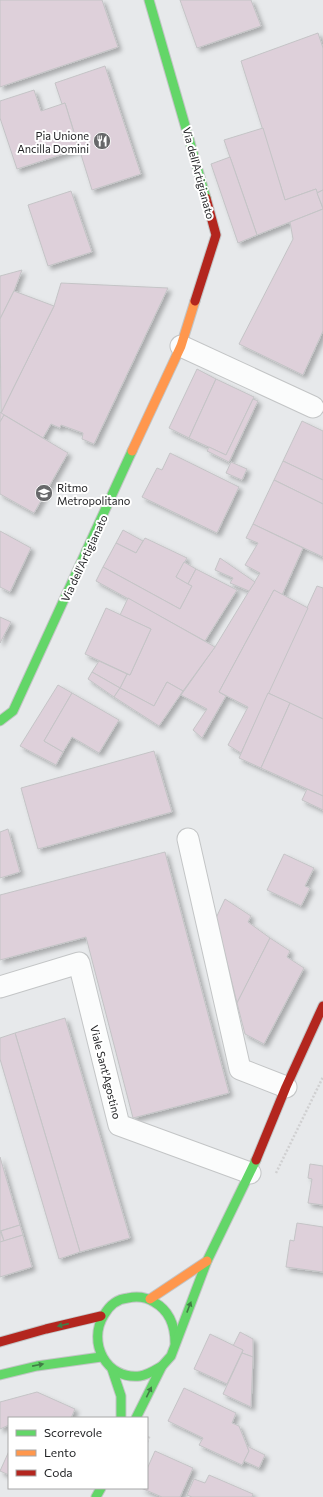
<svg xmlns="http://www.w3.org/2000/svg" width="323" height="1497" viewBox="0 0 323 1497" font-family="Commissioner,sans-serif">
	<style>
		.building { fill: #ded0da; stroke: #c4c4c6; filter: url(#shadow) }
		.lines { fill: none; stroke-linecap: round; stroke-linejoin: round }
		.street-casing { stroke: #c3c5c6; stroke-width: 23 }
		.fast-casing { stroke: #c3c5c6; stroke-width: 11 }
		.slow-casing { stroke: #c3c5c6; stroke-width: 11 }
		.jam-casing { stroke: #c3c5c6; stroke-width: 11 }
		.path { stroke: #d0d0d1; stroke-width: 2.5; stroke-dasharray: 2 2; stroke-linecap: butt }
		.street { stroke: #fbfcfc; stroke-width: 21 }
		.fast { stroke: #63d668; stroke-width: 9 }
		.slow { stroke: #ff974d; stroke-width: 9 }
		.jam { stroke: #b3261e; stroke-width: 9 }
		.oneway { fill: #427c46 }
		.labels { text-anchor: middle; dominant-baseline: central; stroke-width: 4; stroke-linejoin: round; paint-order: stroke }
		.poi-label { font-size: 11px; fill: #222325; stroke: #fff; text-anchor: end }
		.street-label { font-size: 11px; fill: #222325; stroke: #fff }
	</style>
	<defs>
		<filter id="shadow"><feDropShadow dx="3.5" dy="3.5" stdDeviation="2" flood-color="#0004"/></filter>
	</defs>
	<rect width="100%" height="100%" fill="#e7e9eb"/>
	<!-- building -->
	<g class="building">
		<polygon points="0,0 102,0 118,47 0,87"/>
		<polygon points="180,0 251,0 261,26 197,48"/>
		<polygon points="318,33 323,48 323,190 317,193 316,189 285,200 241,61"/>
		<polygon points="105,66 141,174 92,190 65,103 62,104 55,83"/>
		<polygon points="34,90 41,111 65,103 79,149 17,169 0,118 0,101"/>
		<polygon points="263,128 285,200 316,189 323,209 257,235 224,140"/>
		<polygon points="230,157 257,235 238,243 211,164"/>
		<polygon points="323,190 323,208 317,193"/>
		<polygon points="71,191 92,252 48,266 28,205"/>
		<polygon points="323,209 323,331 303,375 239,344 293,239 290,222"/>
		<polygon points="22,270 14,291 0,319 0,276"/>
		<polygon points="61,283 168,288 94,444 82,439 83,433 61,425 60,428 51,424 43,438 1,413 54,306"/>
		<polygon points="14,291 54,306 1,413 0,319"/>
		<polygon points="197,369 216,379 189,438 169,428"/>
		<polygon points="216,379 254,397 226,455 189,438"/>
		<polygon points="253,399 258,401 229,462 207,451 209,447 226,455"/>
		<polygon points="0,412 4,415 0,422"/>
		<polygon points="4,415 68,453 34,513 0,494 0,422"/>
		<polygon points="302,421 323,431 323,480 283,461"/>
		<polygon points="170,453 239,487 217,533 142,497 157,468 162,470"/>
		<polygon points="283,461 323,480 323,504 274,480"/>
		<polygon points="231,462 247,469 242,480 226,473"/>
		<polygon points="274,480 323,504 323,557 253,524"/>
		<polygon points="253,524 303,548 282,595 274,590 219,692 226,696 202,738 193,730 207,709 181,695 215,647 260,573 245,565 258,543 246,538"/>
		<polygon points="123,530 143,541 136,553 116,543"/>
		<polygon points="0,531 31,548 10,592 0,587"/>
		<polygon points="145,538 187,558 176,577 192,586 180,609 103,567 116,543 136,553"/>
		<polygon points="220,558 255,582 249,591 230,583 233,578 215,570"/>
		<polygon points="184,562 196,569 188,584 176,577"/>
		<polygon points="103,567 180,609 192,586 188,584 196,569 237,590 205,641 96,581"/>
		<polygon points="317,586 323,588 323,719 268,693"/>
		<polygon points="274,590 308,608 241,753 228,745 248,707 219,692"/>
		<polygon points="128,598 215,647 183,691 167,682 154,706 120,688 127,674 130,675 151,629 120,615"/>
		<polygon points="106,608 151,629 130,675 85,654"/>
		<polygon points="0,617 11,622 0,643"/>
		<polygon points="99,661 127,674 120,688 92,672"/>
		<polygon points="92,672 120,688 114,697 88,679"/>
		<polygon points="167,682 183,691 159,726 114,697 120,688 154,706"/>
		<polygon points="58,685 72,693 44,741 63,752 56,765 20,746"/>
		<polygon points="72,693 119,720 99,753 72,737 63,752 44,741"/>
		<polygon points="268,693 290,703 261,768 239,758"/>
		<polygon points="290,703 323,719 323,796 261,768"/>
		<polygon points="154,751 172,812 38,849 21,788"/>
		<polygon points="307,789 323,796 323,810 302,800"/>
		<polygon points="8,829 20,872 0,878 0,832"/>
		<polygon points="165,852 229,1093 133,1118 86,937 0,960 0,895"/>
		<polygon points="284,854 314,868 305,886 310,888 301,906 267,890"/>
		<polygon points="225,899 251,916 248,922 270,938 237,1003 216,918"/>
		<polygon points="270,938 290,951 287,957 304,968 264,1044 245,1034 237,1003"/>
		<polygon points="65,1018 130,1238 80,1252 15,1033"/>
		<polygon points="15,1033 80,1252 59,1259 0,1059 0,1038"/>
		<polygon points="0,1157 20,1225 0,1231"/>
		<polygon points="310,1164 323,1166 323,1205 308,1203 312,1179 308,1178"/>
		<polygon points="297,1223 323,1227 323,1272 286,1267 290,1240 294,1241"/>
		<polygon points="20,1225 23,1235 4,1241 1,1231"/>
		<polygon points="0,1231 4,1241 0,1242"/>
		<polygon points="23,1235 32,1267 0,1277 0,1242"/>
		<polygon points="240,1332 253,1339 253,1357 242,1353 243,1350 233,1346"/>
		<polygon points="210,1334 243,1350 227,1384 194,1369"/>
		<polygon points="242,1353 253,1357 251,1407 223,1394"/>
		<polygon points="184,1388 236,1413 232,1423 239,1426 249,1451 242,1465 199,1445 203,1438 168,1421"/>
		<polygon points="37,1392 75,1409 71,1418 9,1418 9,1425 0,1429 0,1402"/>
		<polygon points="247,1446 265,1455 259,1468 244,1461 249,1451"/>
		<polygon points="9,1451 9,1475 0,1471"/>
		<polygon points="155,1451 193,1468 180,1497 162,1497 141,1488 147,1488 147,1469"/>
		<polygon points="209,1475 253,1494 252,1497 192,1497 187,1495 194,1479 205,1483"/>
	</g>
	<g class="lines">
		<defs>
			<g id="street">
				<polyline points="181,346 313,407"/>
				<polyline points="188,839 240,1069 286,1087"/>
				<polyline points="0,987 79,963 119,1125 250,1173"/>
			</g>
			<g id="fast">
				<polyline points="149,0 206,198"/>
				<polyline points="0,721 13,711 132,451"/>
				<path d="M162 1366C155 1370 148 1375 140 1376 106 1380 87 1342 104 1315 109 1306 117 1299 128 1298 137 1296 146 1297 154 1302 170 1311 175 1326 175 1343"/>
				<polyline points="112,1369 121,1396 121,1418"/>
				<polyline points="0,1375 37,1366 101,1357"/>
				<polyline points="136,1418 162,1366 171,1356 207,1261 256,1160"/>
				<polyline points="96,1497 101,1488"/>
			</g>
			<g id="slow">
				<polyline points="132,451 181,346 195,301"/>
				<polyline points="150,1299 207,1261"/>
			</g>
			<g id="jam">
				<polyline points="195,301 216,235 206,198"/>
				<polyline points="256,1160 286,1087 323,1006"/>
				<polyline points="0,1342 46,1329 101,1316"/>
			</g>
		</defs>
		<!-- street casing -->
		<use href="#street" class="street-casing"/>
		<!-- fast casing -->
		<use href="#fast" class="fast-casing"/>
		<!-- slow casing -->
		<use href="#slow" class="slow-casing"/>
		<!-- jam casing -->
		<use href="#jam" class="jam-casing"/>
		<!-- path -->
		<g class="path">
			<polyline points="276,1173 323,1077"/>
			<polyline points="147,1442 150,1435"/>
		</g>
		<!-- street -->
		<use href="#street" class="street"/>
		<!-- fast -->
		<use href="#fast" class="fast"/>
		<!-- slow -->
		<use href="#slow" class="slow"/>
		<!-- jam -->
		<use href="#jam" class="jam"/>
	</g>
	<!-- one-way arrows -->
	<defs><path id="oneway-solid" d="M-6-.8H1V-3.2L6.5 0L1 3.2V.8H-6Z"/></defs>
	<g class="oneway">
		<use href="#oneway-solid" transform="translate(189 1307) rotate(-69)"/>
		<use href="#oneway-solid" transform="translate(63 1325) rotate(167)"/>
		<use href="#oneway-solid" transform="translate(38 1365) rotate(-11)"/>
		<use href="#oneway-solid" transform="translate(149 1392) rotate(-64)"/>
	</g>
	<!-- icons -->
	<defs>
		<symbol id="restaurant-disc" viewBox="-11 -11 22 22"><circle r="9.5" fill="#67686a" stroke="#fff"/><path d="M-5-6h1v4h1v-4h1v4h1v-4h1v5L-1.5 .5V6h-2V.5L-5-1ZM5-6V6H3V1.5H1.5Q1.5-4 5-6Z" fill="#fff"/></symbol>
		<symbol id="school-disc" viewBox="-11 -11 22 22"><circle r="9.5" fill="#67686a" stroke="#fff"/><path d="M0-5L7-2L0 1L-7-2ZM-4 1L0 2.5L4 1V4Q0 6-4 4Z" fill="#fff"/></symbol>
	</defs>
	<g fill-rule="evenodd">
		<use href="#restaurant-disc" x="92" y="131" width="20" height="20"/>
		<use href="#school-disc" x="34" y="483" width="20" height="20"/>
	</g>
	<g class="labels">
		<!-- poi labels -->
		<g class="poi-label">
			<text x="89" y="135">Pia Unione<tspan x="89" dy="13">Ancilla Domini</tspan></text>
			<text x="57" y="487" text-anchor="start">Ritmo<tspan x="57" dy="13">Metropolitano</tspan></text>
		</g>
		<!-- street labels -->
		<g class="street-label">
			<text transform="translate(199 173) rotate(75)">Via dell'Artigianato</text>
			<text transform="translate(84 558) rotate(-65)">Via dell'Artigianato</text>
			<text transform="translate(106 1072) rotate(76)">Viale Sant'Agostino</text>
		</g>
	</g>
	<!-- legend -->
	<rect x="8" y="1417" width="140" height="72" fill="#ffffff" stroke="#a7a7a8"/>
	<rect x="16" y="1430" width="20" height="6" fill="#63d668" stroke="#a7a7a8"/>
	<text x="44" y="1437" font-size="12" fill="#222325">Scorrevole</text>
	<rect x="16" y="1450" width="20" height="6" fill="#ff974d" stroke="#a7a7a8"/>
	<text x="44" y="1457" font-size="12" fill="#222325">Lento</text>
	<rect x="16" y="1470" width="20" height="6" fill="#b3261e" stroke="#a7a7a8"/>
	<text x="44" y="1477" font-size="12" fill="#222325">Coda</text>
</svg>
